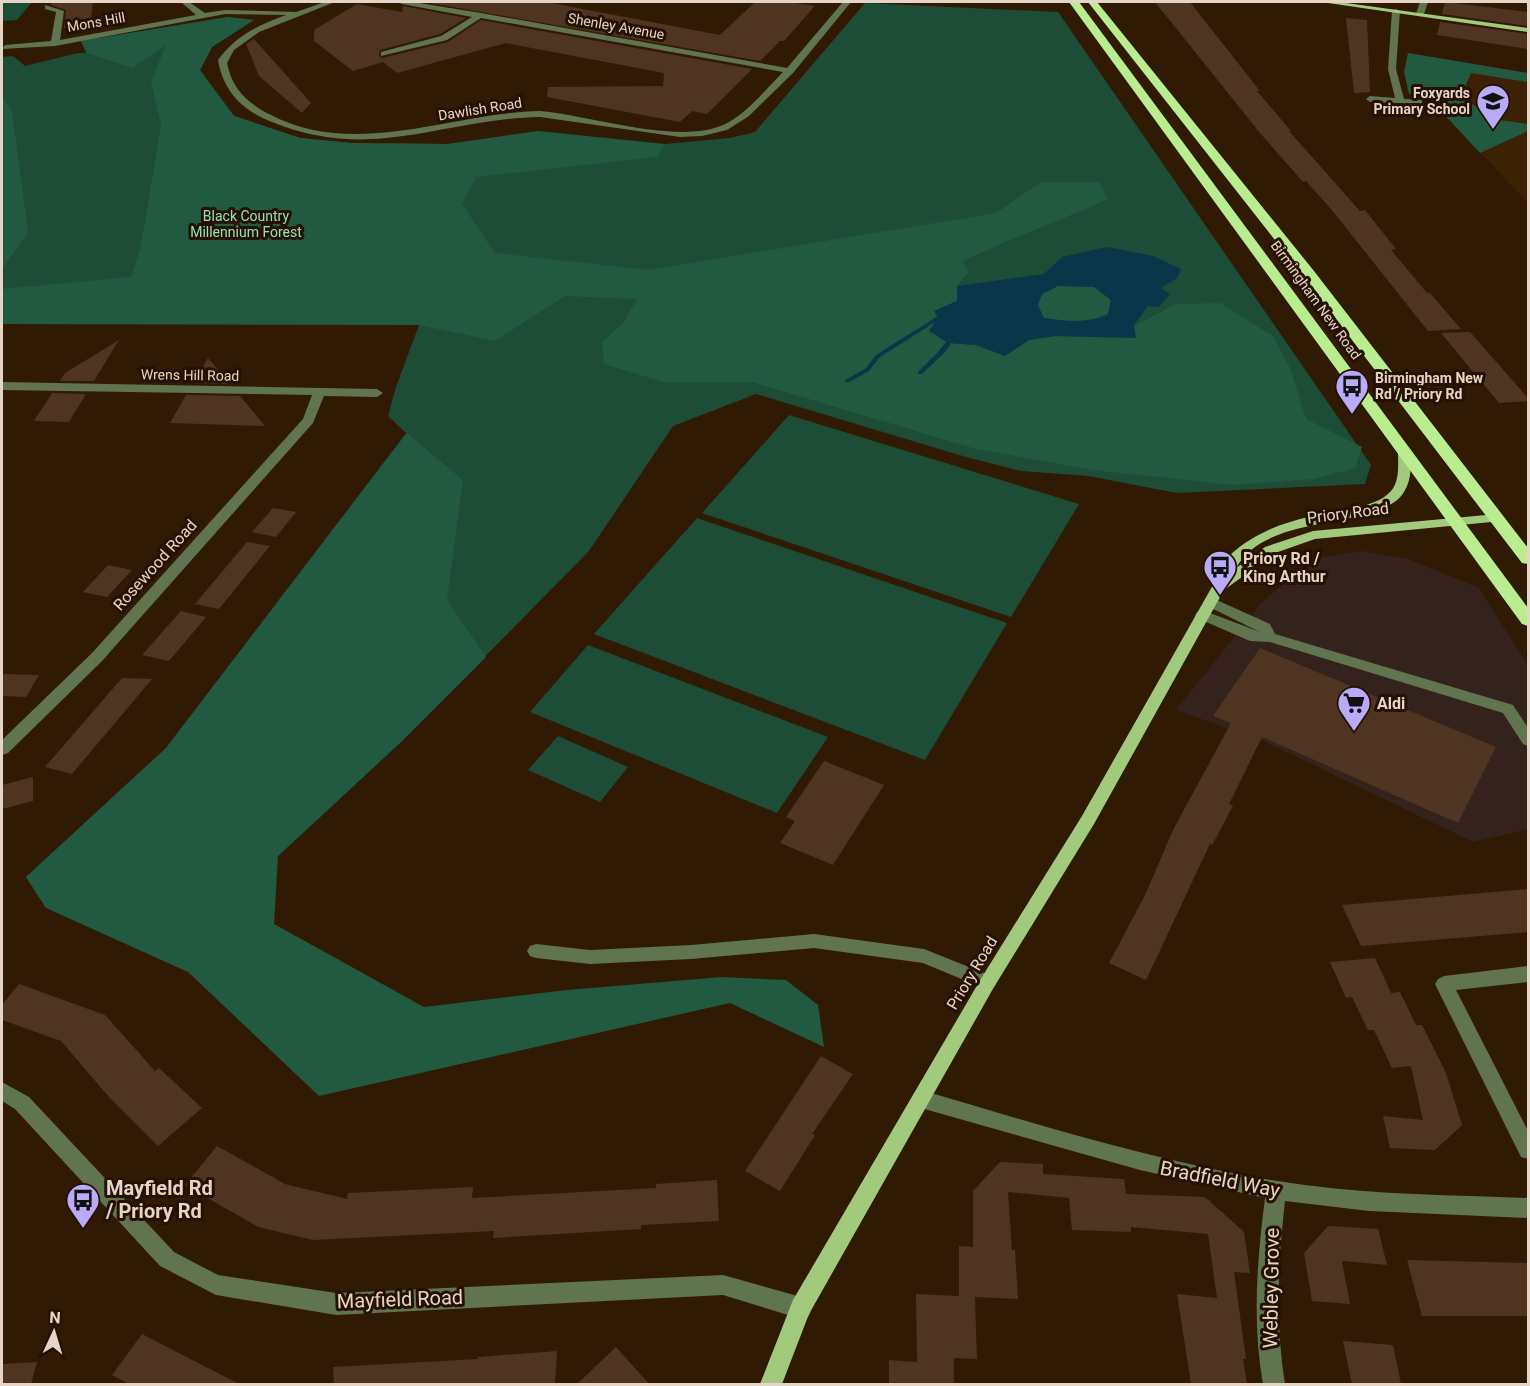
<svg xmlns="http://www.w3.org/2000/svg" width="1530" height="1386" viewBox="0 0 1530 1386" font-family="Roboto,sans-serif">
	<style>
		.commercial { fill: #34221c }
		.built { fill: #3d2105 }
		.green { fill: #1d4c37 }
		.forest { fill: #225941 }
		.water { fill: #0a364a; fill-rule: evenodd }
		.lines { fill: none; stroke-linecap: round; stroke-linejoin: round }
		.stream { fill: #0a364a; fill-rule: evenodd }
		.building { fill: #4f3521 }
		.minor { fill: #607450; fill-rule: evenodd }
		.major { fill: #a1ca7d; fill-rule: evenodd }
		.highway { fill: #baed8f; fill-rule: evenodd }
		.labels { text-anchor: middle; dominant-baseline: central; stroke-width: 6; stroke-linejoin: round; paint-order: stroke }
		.far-street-label { font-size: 14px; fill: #e5d5c9; stroke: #261000 }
		.far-poi-label { font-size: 14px; font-weight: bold; fill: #e5d5c9; stroke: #261000; text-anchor: end }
		.far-park-label { font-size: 14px; fill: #8ee3ba; stroke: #261000 }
		.street-label { font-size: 16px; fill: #e5d5c9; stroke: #261000 }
		.poi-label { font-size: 16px; font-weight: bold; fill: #e5d5c9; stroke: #261000; text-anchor: start }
		.near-street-label { font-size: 20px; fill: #e5d5c9; stroke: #261000 }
		.near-poi-label { font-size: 20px; font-weight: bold; fill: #e5d5c9; stroke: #261000; text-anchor: start }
	</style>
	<rect width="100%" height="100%" fill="#301a04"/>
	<!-- commercial -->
	<polygon class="commercial" points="1362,551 1408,559 1478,587 1528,665 1528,829 1473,842 1268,743 1176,710 1263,601 1316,558"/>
	<!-- built -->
	<polygon class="built" points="1408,53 1528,73 1528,203 1428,97 1409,94 1404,72"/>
	<!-- green -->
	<g class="green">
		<polygon points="2,2 32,2 17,20 2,21"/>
		<polygon points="865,3 1058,12 1371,465 1365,484 1177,493 1088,476 1021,471 966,457 756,394 673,426 589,551 401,742 278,856 46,908 26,877 166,748 406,433 388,416 396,387 419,325 2,324 2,57 13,56 25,66 78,53 86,53 81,41 228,17 254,20 212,47 199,70 234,116 300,138 352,143 448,144 469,141 657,157 665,144 730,138 755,132"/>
		<polygon points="789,415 1079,504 1011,617 702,513"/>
		<polygon points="697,518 1007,623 925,760 594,634"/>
		<polygon points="588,645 828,737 777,813 530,712"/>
		<polygon points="558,736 628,767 600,802 528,770"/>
	</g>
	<!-- forest -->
	<g class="forest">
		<path d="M228 17 254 20 212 47 200 70 234 116 300 138 352 143 448 144 538 131 665 144 658 157 476 177 462 204 495 253 648 270 996 213 1041 182H1099L1108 199C1060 221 1011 238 963 261L969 272 957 286V301L935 311 938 318 932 326 948 343 976 345 1005 356 1029 340 1055 336 1135 338 1134 326 1176 304 1220 303 1273 336 1291 370 1306 419 1362 447 1355 468 1314 479 1232 485 1092 470 976 449 752 382H663L604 364 602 342 623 323 637 299 565 296 495 341 419 325 2 324V289L131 277 141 245 161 125 151 82 166 45 132 68 87 53 81 41Z"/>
		<polygon points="1408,53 1528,73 1528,82 1471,73 1461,96 1493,119 1528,124 1528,131 1480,153 1428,97 1409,94 1404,72"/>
		<polygon points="2,97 12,111 28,232 2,269"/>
		<path d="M1058 286 1094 287 1111 300 1108 314C1087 324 1066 321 1044 319L1037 305 1042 294Z"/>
		<polygon points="407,433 463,480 447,600 486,657 401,742 278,856 274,924 424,1007 567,990 722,977 786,980 818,1005 824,1047 730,1003 319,1096 188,972 46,908 26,877 166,748"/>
	</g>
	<!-- water -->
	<path class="water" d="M1107 247 1153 256 1181 269 1177 278 1161 288 1170 294 1159 307 1148 306 1134 325 1136 338 1055 336 1029 340 1005 356 976 345 948 343 929 331 938 318 934 311 957 301V286L1044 274 1062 257ZM1058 286 1094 287 1111 300 1108 314C1088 324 1066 321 1044 318L1038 305 1042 294Z"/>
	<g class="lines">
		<!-- stream -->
		<g class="stream">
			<polygon points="938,316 941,318 940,319 880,357 869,371 849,382 845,382 845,380 865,369 876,355"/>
			<polygon points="948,341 951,343 945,352 922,374 918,374 918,372 937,353 946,342"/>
		</g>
	</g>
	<!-- building -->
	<g class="building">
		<polygon points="52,2 93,2 90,26 64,28 66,10 51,5"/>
		<polygon points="424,2 546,2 720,35 755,2 789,2 815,6 784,41 780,41 760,61"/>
		<polygon points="1155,2 1190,2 1260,91 1257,91 1291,131 1289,131 1360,211 1365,210 1396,249 1391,250 1427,293 1430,293 1461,329 1428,331 1331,209 1306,181 1303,182 1260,133"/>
		<polygon points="1445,2 1528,12 1528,26 1442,14"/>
		<polygon points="357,4 402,12 403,6 466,18 440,34 380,50 379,56 382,58 448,42 481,20 752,69 707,114 692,111 680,122 547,97 548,87 663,86 664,73 506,43 397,73 383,62 353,71 314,41 314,30"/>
		<polygon points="1346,18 1367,20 1370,92 1354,93"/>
		<polygon points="1440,22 1528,34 1528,49 1437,35"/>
		<polygon points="254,39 311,103 302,113 259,76 246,44"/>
		<polygon points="1470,332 1528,398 1528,401 1499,403 1441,333"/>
		<polygon points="119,340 94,381 60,381 65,373"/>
		<polygon points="208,358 230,384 193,383"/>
		<polygon points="52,393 86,394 69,422 34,421"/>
		<polygon points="186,395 240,396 265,426 170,423"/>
		<polygon points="273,508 296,512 276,537 252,532"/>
		<polygon points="247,542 270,546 219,609 195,604"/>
		<polygon points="108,565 132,570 107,597 83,592"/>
		<polygon points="181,611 206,617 169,661 142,655"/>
		<polygon points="1260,648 1496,747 1458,823 1262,737 1229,804 1233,806 1212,845 1210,844 1146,980 1109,963 1145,895 1174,828 1231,723 1213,716"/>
		<polygon points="2,674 39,675 26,697 2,696"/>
		<polygon points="122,678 152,679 72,774 45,767"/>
		<polygon points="824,761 884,785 833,865 780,843 795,821 786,817"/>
		<polygon points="33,777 33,801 2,809 2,785"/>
		<polygon points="1528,889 1528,932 1361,946 1342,905"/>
		<polygon points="1375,958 1391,993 1400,992 1416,1025 1422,1025 1446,1073 1462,1125 1435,1150 1390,1148 1383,1116 1423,1120 1411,1066 1392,1068 1374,1030 1368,1030 1352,997 1346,998 1330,962"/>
		<polygon points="19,984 105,1015 155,1071 159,1068 202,1108 158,1146 109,1097 61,1041 2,1020 2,1005"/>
		<polygon points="821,1056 853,1074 812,1134 815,1135 780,1191 745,1171"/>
		<polygon points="217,1146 285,1184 347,1199 348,1193 473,1187 472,1198 656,1188 656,1184 717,1180 719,1221 641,1225 641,1229 493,1238 494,1231 313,1240 258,1227 185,1185"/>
		<polygon points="1000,1162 1043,1164 1043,1174 1124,1179 1126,1194 1205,1197 1244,1232 1250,1273 1234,1272 1246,1359 1243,1359 1247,1384 1191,1384 1177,1294 1217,1298 1208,1234 1131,1227 1131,1232 1072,1230 1069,1198 1008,1192 1012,1250 1015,1250 1018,1299 975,1297 977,1359 954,1358 954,1384 889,1384 889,1360 917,1362 916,1294 959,1296 959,1246 973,1247 973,1191"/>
		<polygon points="1328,1226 1378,1229 1387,1265 1342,1261 1350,1304 1312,1301 1304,1253"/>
		<polygon points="1407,1260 1528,1263 1528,1316 1422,1316"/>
		<polygon points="142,1334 239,1384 129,1384 112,1375"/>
		<polygon points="1343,1341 1393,1345 1401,1384 1352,1384"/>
		<polygon points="616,1347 649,1384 577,1384"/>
		<polygon points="557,1351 555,1384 334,1384 333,1367 478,1359 478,1357"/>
		<polygon points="37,1362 31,1384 2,1384 2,1364"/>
	</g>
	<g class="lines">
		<!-- minor -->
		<g class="minor">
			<path d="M181 2H189L205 13 225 10 296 12 325 2H335L259 32 234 50 227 63C232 88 246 102 269 114 356 160 449 113 540 111 591 115 685 148 729 122 750 110 766 89 783 72L481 18 447 40 381 56V52L441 36 472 17 402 4 398 2H413L481 13 787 68 843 2H851L793 73 749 116 727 130 702 136 680 137 540 117C442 119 373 163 272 122 243 111 223 91 218 60 235 36 258 25 286 15L225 14 55 46 2 49 5 45 51 41 56 12 45 9V5L64 11 60 40 196 15Z"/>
			<polygon points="1420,2 1428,2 1424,14 1420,16 1416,14"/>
			<polygon points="1396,9 1400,11 1396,69 1404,99 1422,100 1422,104 1370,102 1366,99 1370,96 1395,98 1388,69 1392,11"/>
			<polygon points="2,382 377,389 383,393 377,397 324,396 313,423 102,661 8,753 2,755 2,740 92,653 303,419 312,395 2,390"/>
			<polygon points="1210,597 1270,624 1275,634 1513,705 1528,728 1528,746 1523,744 1503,713 1270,642 1250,641 1197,618 1195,615 1197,612 1202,610 1260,632 1205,605 1203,602"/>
			<polygon points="814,934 924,949 994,977 997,982 994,987 988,990 923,963 814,948 691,959 590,964 536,958 530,956 527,951 530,946 536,944 590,950 691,945"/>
			<polygon points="1528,966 1528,982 1456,990 1528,1131 1528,1159 1521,1157 1435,984 1438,979 1444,976"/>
			<polygon points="2,1082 29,1097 174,1252 218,1275 336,1293 723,1275 801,1297 809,1300 812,1308 809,1316 801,1319 723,1295 336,1315 216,1295 160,1266 15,1109 2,1101"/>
			<path d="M921 1090C1047 1127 1175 1168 1305 1185 1379 1195 1454 1195 1528 1198V1218L1369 1211 1285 1201C1278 1263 1275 1323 1285 1384H1263C1252 1323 1257 1260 1265 1198L1140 1170 921 1108 914 1105 911 1099 914 1093Z"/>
		</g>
		<!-- major -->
		<g class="major">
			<polygon points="1321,2 1339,2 1528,28 1528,32"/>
			<path d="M1404 447 1410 451C1411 465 1412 479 1404 492 1379 532 1268 510 1236 568L1265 547 1313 531 1497 514 1504 518 1502 521 1315 539 1275 553 1224 590 1094 824 994 987 809 1314 782 1384H760L793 1300 982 977 1082 816 1230 555C1253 534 1279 524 1308 517 1330 512 1376 509 1391 491 1400 481 1398 464 1398 451Z"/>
		</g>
		<!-- highway -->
		<g class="highway">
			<polygon points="1069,2 1079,2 1528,608 1528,626 1522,624"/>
			<polygon points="1088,2 1097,2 1314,271 1528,548 1528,564 1522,563 1304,277"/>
		</g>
	</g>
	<!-- icons -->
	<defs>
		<symbol id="school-pin" viewBox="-11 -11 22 30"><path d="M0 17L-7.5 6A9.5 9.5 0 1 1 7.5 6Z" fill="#b9abf7" stroke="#261000"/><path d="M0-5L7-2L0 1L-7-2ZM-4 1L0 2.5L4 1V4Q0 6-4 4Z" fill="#111"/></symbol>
		<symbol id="bus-pin" viewBox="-11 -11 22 30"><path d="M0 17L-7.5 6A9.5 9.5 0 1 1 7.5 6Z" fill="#b9abf7" stroke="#261000"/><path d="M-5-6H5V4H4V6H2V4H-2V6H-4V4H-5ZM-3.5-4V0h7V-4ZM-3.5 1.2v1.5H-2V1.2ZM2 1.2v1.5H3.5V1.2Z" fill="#111"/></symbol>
		<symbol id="supermarket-pin" viewBox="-11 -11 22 30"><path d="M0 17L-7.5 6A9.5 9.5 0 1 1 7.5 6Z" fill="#b9abf7" stroke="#261000"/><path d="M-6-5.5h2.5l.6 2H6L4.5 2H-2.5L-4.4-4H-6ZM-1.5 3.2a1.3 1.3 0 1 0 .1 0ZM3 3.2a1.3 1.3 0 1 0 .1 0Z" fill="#111"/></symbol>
	</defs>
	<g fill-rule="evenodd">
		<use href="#school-pin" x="1474" y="82" width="38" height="52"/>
		<use href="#bus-pin" x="1333" y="367" width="38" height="52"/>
		<use href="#bus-pin" x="1201" y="548" width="38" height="52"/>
		<use href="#supermarket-pin" x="1335" y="684" width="38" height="52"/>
		<use href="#bus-pin" x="64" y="1181" width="38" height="52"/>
	</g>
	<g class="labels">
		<!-- far-street labels -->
		<g class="far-street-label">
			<text transform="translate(96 22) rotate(-10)">Mons Hill</text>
			<text transform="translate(616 26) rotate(10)">Shenley Avenue</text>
			<text transform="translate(480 109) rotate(-9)">Dawlish Road</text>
			<text transform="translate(1316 300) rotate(54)">Birmingham New Road</text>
			<text transform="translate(190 375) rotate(1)">Wrens Hill Road</text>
		</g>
		<!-- far-poi labels -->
		<g class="far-poi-label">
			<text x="1470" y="93">Foxyards<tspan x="1470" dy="16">Primary School</tspan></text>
			<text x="1375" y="378" text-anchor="start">Birmingham New<tspan x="1375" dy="16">Rd / Priory Rd</tspan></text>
		</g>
		<!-- far-park labels -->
		<g class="far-park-label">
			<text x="246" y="216">Black Country<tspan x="246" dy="16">Millennium Forest</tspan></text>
		</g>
		<!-- street labels -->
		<g class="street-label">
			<text transform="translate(1348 513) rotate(-7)">Priory Road</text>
			<text transform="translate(155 565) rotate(-48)">Rosewood Road</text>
			<text transform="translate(972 973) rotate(-59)">Priory Road</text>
		</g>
		<!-- poi labels -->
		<g class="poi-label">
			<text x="1243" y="558">Priory Rd /<tspan x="1243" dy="18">King Arthur</tspan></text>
			<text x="1377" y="703">Aldi</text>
		</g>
		<!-- near-street labels -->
		<g class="near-street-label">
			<text transform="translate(1220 1179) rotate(11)">Bradfield Way</text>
			<text transform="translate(1271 1288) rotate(-89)">Webley Grove</text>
			<text transform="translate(400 1299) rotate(-2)">Mayfield Road</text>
		</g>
		<!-- near-poi labels -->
		<g class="near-poi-label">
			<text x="106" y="1188">Mayfield Rd<tspan x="106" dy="23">/ Priory Rd</tspan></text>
		</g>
	</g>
	<!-- border -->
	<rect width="1530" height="1386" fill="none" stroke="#e5d5c9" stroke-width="6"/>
	<!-- north arrow -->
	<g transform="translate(54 1332) rotate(4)" stroke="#261000" stroke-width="4.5" paint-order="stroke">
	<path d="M0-4.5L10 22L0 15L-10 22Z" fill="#e5d5c9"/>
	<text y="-9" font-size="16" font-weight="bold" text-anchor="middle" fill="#e5d5c9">N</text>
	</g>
</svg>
